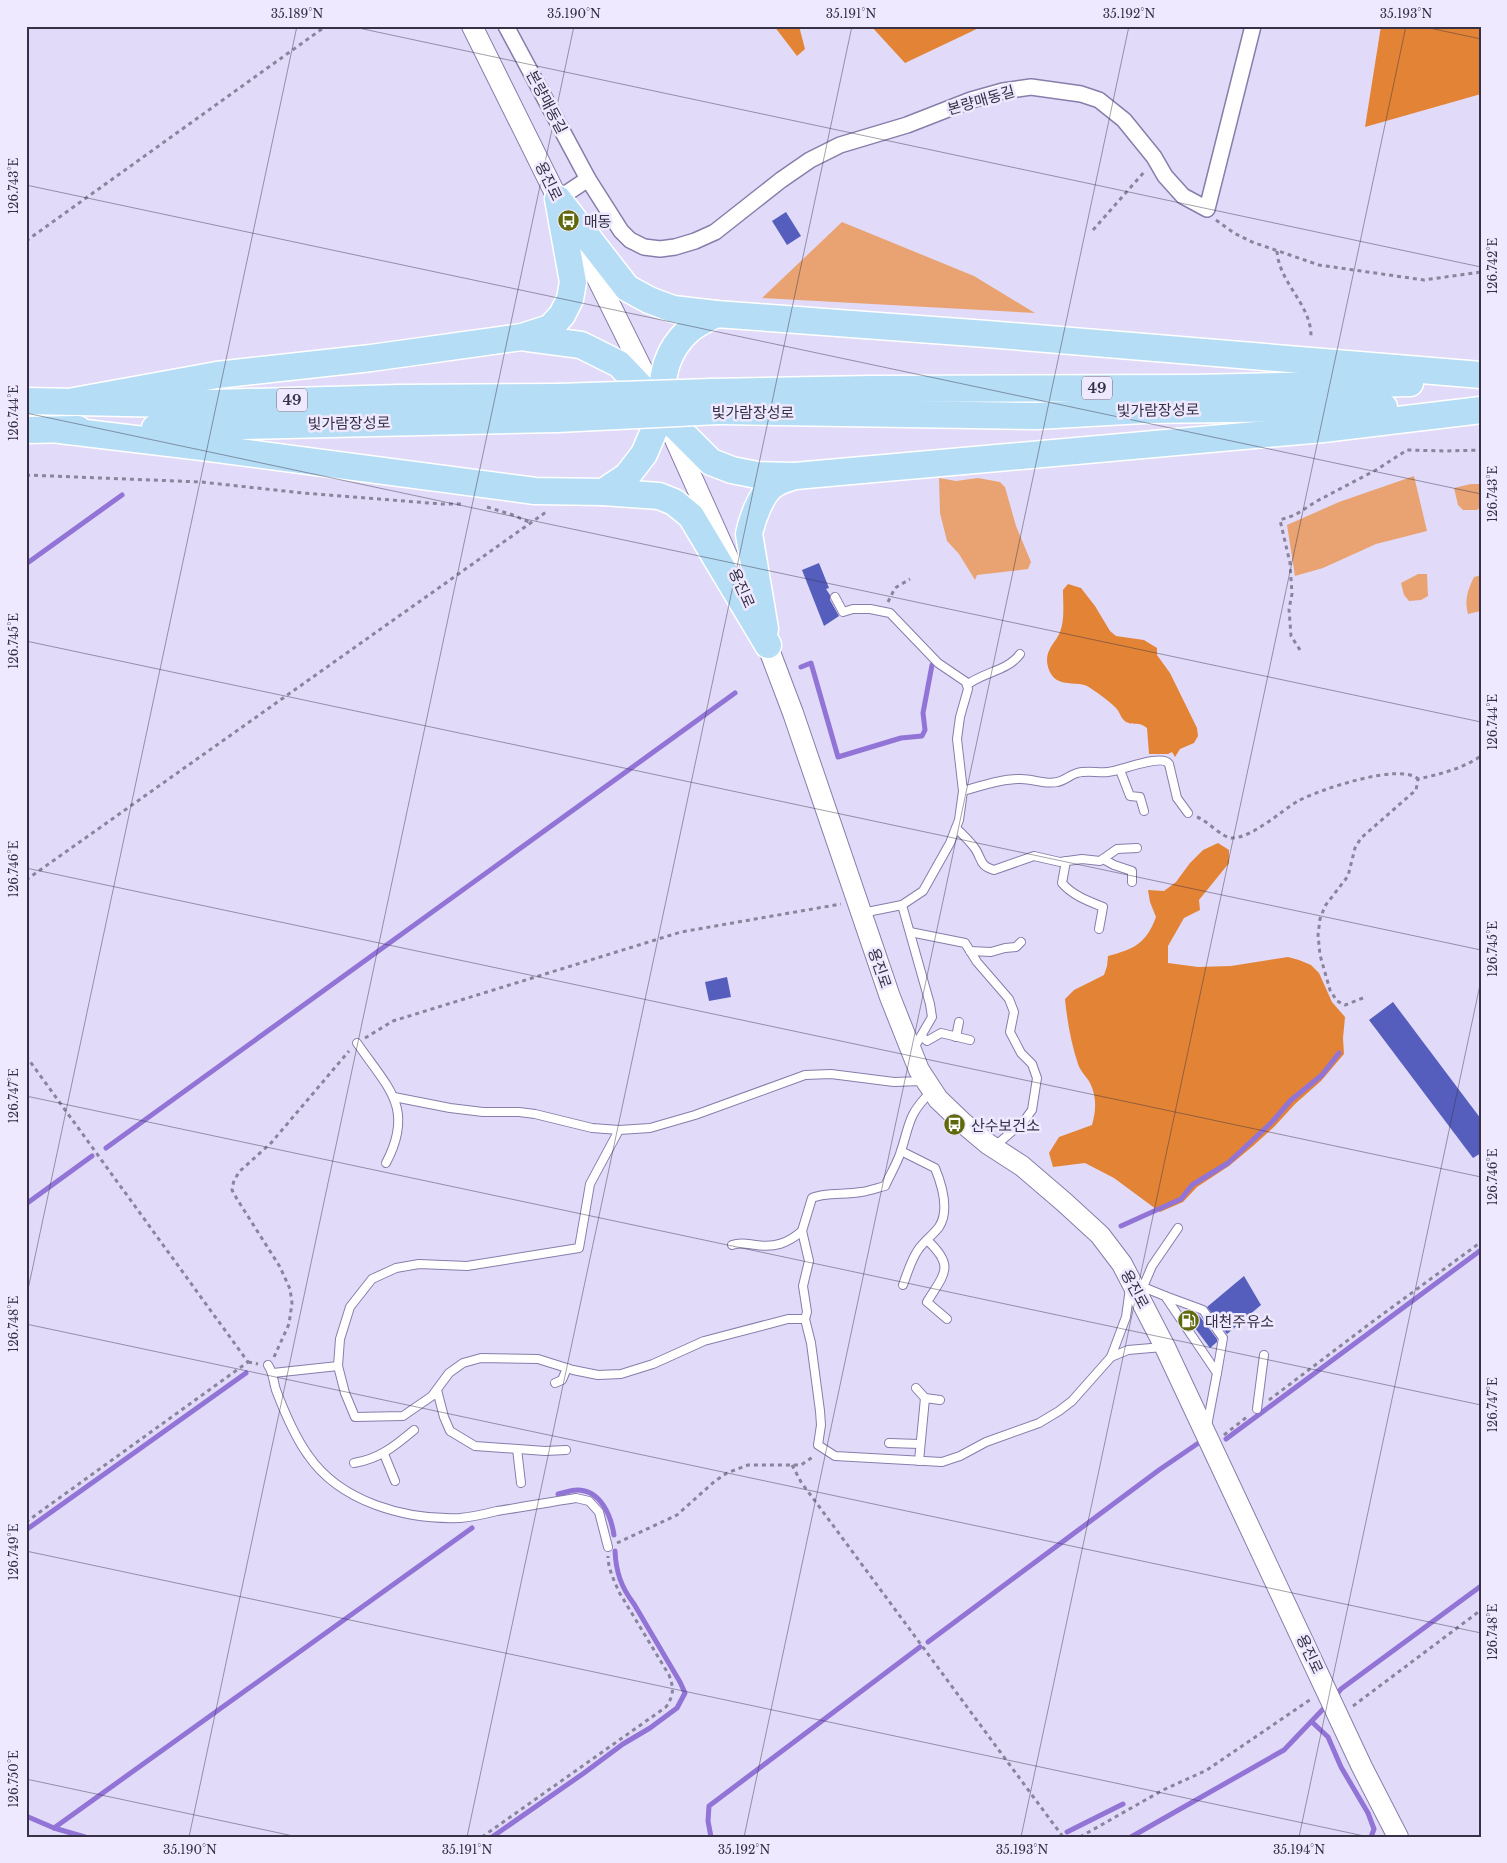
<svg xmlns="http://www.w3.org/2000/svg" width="1507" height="1863" viewBox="0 0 1507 1863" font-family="'Libre Baskerville','Noto Sans KR',serif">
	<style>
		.green { fill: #e9a372 }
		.forest { fill: #e38336 }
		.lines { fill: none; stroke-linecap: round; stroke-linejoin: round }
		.stream { stroke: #9274d7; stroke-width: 5 }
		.building { fill: #555ebd }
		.lane-casing { stroke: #887dab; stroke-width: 10 }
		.street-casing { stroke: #887dab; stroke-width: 18 }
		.secondary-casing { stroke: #887dab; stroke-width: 22 }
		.highway-casing { stroke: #fff; stroke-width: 29 }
		.path { stroke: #8a849d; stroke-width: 3; stroke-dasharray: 4 4; stroke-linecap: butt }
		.lane { stroke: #fff; stroke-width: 8 }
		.street { stroke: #fff; stroke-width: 15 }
		.secondary { stroke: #fff; stroke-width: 20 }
		.highway { stroke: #b6ddf6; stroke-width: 26 }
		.highway-bridge-casing { stroke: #fff; stroke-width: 29; stroke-linecap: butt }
		.highway-bridge { stroke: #b6ddf6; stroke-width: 26 }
		.ticks { fill: none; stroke: #363145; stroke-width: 1; stroke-opacity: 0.45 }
		.labels { text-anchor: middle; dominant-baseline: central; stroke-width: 5; stroke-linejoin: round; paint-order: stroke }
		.shield { fill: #eee9fe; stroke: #6d687c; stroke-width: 1 }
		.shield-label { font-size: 14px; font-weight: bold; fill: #363145 }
		.street-label { font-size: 15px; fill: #363145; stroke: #eee9fe }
		.poi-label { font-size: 15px; fill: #363145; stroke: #eee9fe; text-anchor: start }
		.neatline { fill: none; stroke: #363145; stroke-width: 2 }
		.ticks-label { font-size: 12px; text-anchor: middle; fill: #363145 }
	</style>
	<rect width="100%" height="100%" fill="#e1dbf9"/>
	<!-- green -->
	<g class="green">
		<polygon points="842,222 974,276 1035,313 762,298"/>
		<polygon points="1414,476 1427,531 1376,544 1323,568 1295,576 1287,525 1339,502"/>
		<polygon points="939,478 956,481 978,478 1000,482 1005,487 1016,526 1031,562 1028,569 977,575 975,580 959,554 947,541 940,513"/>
		<polygon points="1471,484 1481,484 1481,507 1477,510 1463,510 1458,505 1454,488"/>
		<polygon points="1418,574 1427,574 1428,596 1421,600 1409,601 1404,595 1401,583"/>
		<path d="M1481 575V611L1468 614C1464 600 1468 589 1474 577Z"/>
	</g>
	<!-- forest -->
	<g class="forest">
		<polygon points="774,26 799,26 805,49 797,56"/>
		<polygon points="871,26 983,26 905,63"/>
		<polygon points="1381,26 1481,26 1481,94 1365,127"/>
		<path d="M1068 584 1081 588 1095 606 1110 631 1116 636 1144 640 1157 648V655L1170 673 1197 728 1198 736 1194 743 1180 749 1175 757 1172 752 1168 754H1149L1147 728C1139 721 1134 726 1126 722 1120 718 1120 711 1115 707 1109 701 1094 690 1087 686 1078 682 1065 685 1057 680 1050 676 1047 666 1047 660 1047 648 1056 642 1060 632 1065 619 1063 604 1063 590Z"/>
		<path d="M1218 843 1229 850V863L1199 900 1200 910 1184 918 1168 946V963L1198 967 1231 966 1288 957 1299 960 1311 965 1319 973 1332 1002 1345 1017 1343 1038 1344 1054 1321 1081 1295 1104 1274 1127 1253 1146 1229 1166 1197 1187 1183 1202 1160 1212 1114 1178 1085 1163 1053 1167 1049 1153 1059 1137 1092 1125C1096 1111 1097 1097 1090 1083 1087 1077 1080 1071 1078 1064 1071 1043 1067 1020 1065 999L1074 990 1104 975 1107 966 1108 956C1134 949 1146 944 1156 917L1150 902 1148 890 1164 891 1176 882 1190 863 1203 850Z"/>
	</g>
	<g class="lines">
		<!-- stream -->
		<g class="stream">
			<polyline points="26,564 122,495"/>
			<polyline points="801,667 811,663 838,757 901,738 922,736 925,730 923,713 932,665"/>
			<polyline points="106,1148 735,693"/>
			<polyline points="26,1204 92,1156"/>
			<polyline points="1121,1226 1181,1199 1192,1185 1228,1163 1272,1122 1291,1100 1322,1075 1339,1053"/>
			<polyline points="1226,1439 1481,1250"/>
			<path d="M558 1494C564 1493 571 1490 577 1490 601 1490 611 1516 614 1535"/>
			<polyline points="26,1530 246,1373"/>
			<polyline points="928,1642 1159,1470 1197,1444"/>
			<polyline points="1334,1698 1341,1689 1481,1586"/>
			<polyline points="1312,1722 1328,1737 1341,1767 1368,1813 1374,1829 1371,1837"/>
			<polyline points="26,1816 54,1828 85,1837"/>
			<polyline points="54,1828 472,1528"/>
			<polyline points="1067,1832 1123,1804"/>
			<path d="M492 1837 584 1773 623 1744 650 1728 677 1708 685 1693 680 1682 634 1604C621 1587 616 1572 615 1551"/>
			<polyline points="711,1837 708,1821 709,1806 920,1647"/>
			<polyline points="1131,1837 1284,1750 1328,1704"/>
		</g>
	</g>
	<!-- building -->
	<g class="building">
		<polygon points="786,212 801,236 787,245 772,221"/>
		<polygon points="819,563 829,588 826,589 830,595 830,600 839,616 824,626 802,570"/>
		<polygon points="727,977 731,997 709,1001 705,982"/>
		<polygon points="1393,1002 1481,1119 1481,1153 1473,1158 1369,1020"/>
		<polygon points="1244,1276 1261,1305 1227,1334 1207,1307"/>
		<polygon points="1198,1314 1217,1339 1217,1342 1210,1348 1189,1320"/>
	</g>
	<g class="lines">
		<defs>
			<g id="lane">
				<polyline points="835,597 843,612 853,609 870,609 890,613 938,663 966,682 968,689 960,717 957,739 963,791 959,820 950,843 923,891 902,905 862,913"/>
				<path d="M967 685C983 672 1008 671 1020 654"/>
				<polyline points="1120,770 1130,796 1140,797 1144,811"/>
				<path d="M963 791C981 786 1000 779 1019 779 1031 778 1045 785 1057 782 1064 781 1070 775 1077 773 1087 770 1098 773 1108 772 1121 771 1162 753 1169 764L1177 798 1188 813"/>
				<path d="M956 828C963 835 971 842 976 850 982 860 980 866 994 870L1034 856 1060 862 1082 859 1100 861 1117 849 1137 848"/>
				<polyline points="1103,859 1114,865 1132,871 1132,882"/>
				<path d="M1066 861 1062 883C1072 895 1088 901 1103 907L1099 929"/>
				<polyline points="902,905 930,1004 932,1017 914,1048"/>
				<polyline points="910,932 965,943 977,962 1009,999 1014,1012 1010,1032 1021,1053 1032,1064 1037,1078 1032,1110 1024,1121 994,1147"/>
				<polyline points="970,951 991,952 1005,948 1016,947 1021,942"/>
				<polyline points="921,1036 927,1041 941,1033 970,1040"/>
				<polyline points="956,1037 959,1022"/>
				<path d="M357 1043C388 1088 415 1108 386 1163"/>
				<polyline points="394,1097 450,1108 483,1112 519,1112 535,1114 592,1128 619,1130 650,1128 695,1115 805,1075 831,1074 894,1082 923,1081"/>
				<polyline points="619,1130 590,1184 579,1248 467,1266 419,1264 396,1268 372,1279 350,1307 340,1339 338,1366 345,1393 355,1417 403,1416 432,1396 449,1373 463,1363 481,1358 538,1359 573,1370 598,1375 621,1374 653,1364 704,1341 788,1319 805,1319 811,1343 820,1411 821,1425 818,1445 835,1456 942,1462 960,1456 986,1442 1039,1423 1059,1411 1072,1401 1111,1357"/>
				<path d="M901 1151 935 1168C942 1185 950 1210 939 1227 933 1235 924 1241 918 1250 911 1260 907 1274 903 1285"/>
				<path d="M927 1240C955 1266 945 1273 927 1302L947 1319"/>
				<path d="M732 1245C741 1242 747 1244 756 1245 775 1248 788 1243 802 1231"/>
				<polyline points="1138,1285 1165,1296 1217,1373 1207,1426"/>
				<polyline points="1143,1287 1152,1266 1178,1228"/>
				<polyline points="1130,1288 1126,1317 1111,1357 1128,1350 1163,1347"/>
				<polyline points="1165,1296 1203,1310 1223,1338 1217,1373"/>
				<path d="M805 1319 807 1312 803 1286 809 1261 802 1231 812 1198C824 1192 846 1195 861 1192 869 1191 877 1188 885 1186 890 1175 896 1165 900 1154 910 1125 907 1115 931 1092"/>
				<path d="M268 1365C274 1374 273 1381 276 1390 284 1411 295 1437 308 1455 340 1502 405 1520 460 1518 472 1517 485 1514 497 1511 523 1507 550 1502 576 1498L589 1501 599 1512 608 1547"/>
				<polyline points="273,1373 338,1366"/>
				<polyline points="555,1383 562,1380 567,1368"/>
				<polyline points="916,1388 925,1398"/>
				<polyline points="437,1390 444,1417 450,1431 475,1446 545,1451 566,1450"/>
				<polyline points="1257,1409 1264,1355"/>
				<polyline points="889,1443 920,1444"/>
				<polyline points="517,1449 521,1483"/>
				<polyline points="384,1454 395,1481"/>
				<polyline points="919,1461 925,1398 940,1400"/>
				<path d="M354 1463C379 1459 395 1446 414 1430"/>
			</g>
			<g id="street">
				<polyline points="506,26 588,179 621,231 630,240 644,247 660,249 675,247 695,241 715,232 781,180 810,160 840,145 907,125 971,100 1003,91 1031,87 1081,94 1099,100 1124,120 1154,157 1165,176 1183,196 1207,209 1253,26"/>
				<polyline points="558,199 588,179"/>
			</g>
			<g id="secondary">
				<polyline points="472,26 654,393"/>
				<polyline points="668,424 730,562"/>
				<polyline points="762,631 793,713 890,997 919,1070 938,1099 963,1123 988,1144 1022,1166 1064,1202 1100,1235 1122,1264 1165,1347 1362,1767 1398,1837"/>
			</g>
			<g id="highway">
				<polyline points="561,203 627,288 649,300 673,309 716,314"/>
				<polyline points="528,338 581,345 619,364 660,407"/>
				<polyline points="712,392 871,389 1194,388 1410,383"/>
				<polyline points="26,401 176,404 400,398 558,397"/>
				<polyline points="74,401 217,375 371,358 522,337 550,328 562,315 570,299 573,282 558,199"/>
				<path d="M660 405C663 374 665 352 689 330 697 323 708 319 716 314L987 334 1481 375"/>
				<polyline points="718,411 1037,416 1143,410 1384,407"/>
				<polyline points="664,415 711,462 732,470 757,475 795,476 1323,429 1481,410"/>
				<polyline points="155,428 557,419"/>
				<polyline points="26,430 78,429"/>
				<polyline points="60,430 202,447 535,491 603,492 627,476 644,454 662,412"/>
				<polyline points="603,492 659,496 674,502 691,516 768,645"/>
				<path d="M765 629 749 534C752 519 762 491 775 484 781 480 789 478 795 476"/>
			</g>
		</defs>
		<!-- lane casing -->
		<use href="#lane" class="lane-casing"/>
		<!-- street casing -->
		<use href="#street" class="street-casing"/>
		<!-- secondary casing -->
		<use href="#secondary" class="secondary-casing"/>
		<!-- highway casing -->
		<use href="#highway" class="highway-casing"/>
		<!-- path -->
		<g class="path">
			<polyline points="1216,220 1234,233 1252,242 1319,265 1424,280 1481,272"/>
			<polyline points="1093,230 1145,171"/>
			<polyline points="26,241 326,26"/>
			<path d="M1277 251C1279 283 1311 304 1311 336"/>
			<polyline points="26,475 201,482 303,493 442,504 464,504"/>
			<polyline points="487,507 513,515 531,523"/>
			<polyline points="888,602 895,588 910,579"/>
			<polyline points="1300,650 1291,636 1289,609 1292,594 1290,563 1280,520 1295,515 1317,501 1376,470 1407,450 1446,451 1481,450"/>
			<path d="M1197 817C1208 821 1222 838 1232 838 1252 838 1281 811 1298 801 1318 790 1401 762 1418 779"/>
			<polyline points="26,880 546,512"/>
			<path d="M1363 998 1345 1005 1337 1001 1330 990 1320 955 1318 935 1320 919 1325 906 1348 876 1355 848 1361 838 1416 790 1418 779C1440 774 1462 769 1481 756"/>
			<polyline points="365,1038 393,1021 681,932 841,904"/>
			<polyline points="26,1056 248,1362 26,1522"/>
			<polyline points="274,1357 289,1324 292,1303 290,1289 280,1267 237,1199 232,1190 234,1180 240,1171 271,1143 349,1051"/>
			<polyline points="248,1362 258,1364"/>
			<polyline points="1269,1400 1368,1325 1481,1242"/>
			<polyline points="1224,1435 1248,1416"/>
			<polyline points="792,1465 801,1482 1063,1837"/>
			<polyline points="617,1543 677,1515 715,1481 727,1473 748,1465 801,1465 814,1456"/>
			<polyline points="1353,1706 1481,1610"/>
			<path d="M482 1837 666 1707C674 1695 674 1688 669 1675L619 1592C614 1580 608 1569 608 1556"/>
			<polyline points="1080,1837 1163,1790 1207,1770 1311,1699"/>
		</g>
		<!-- lane -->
		<use href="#lane" class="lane"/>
		<!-- street -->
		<use href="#street" class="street"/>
		<!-- secondary -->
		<use href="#secondary" class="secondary"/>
		<!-- highway -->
		<use href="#highway" class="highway"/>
		<defs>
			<g id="highway-bridge">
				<polyline points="558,397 712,392"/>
				<polyline points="557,419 718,411"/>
			</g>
		</defs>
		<!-- highway-bridge casing -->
		<use href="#highway-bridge" class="highway-bridge-casing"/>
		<!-- highway-bridge -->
		<use href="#highway-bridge" class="highway-bridge"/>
	</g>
	<!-- ticks -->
	<path class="ticks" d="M349 26 1481 267M1420 26 1481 39M26 185 1481 494M26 413 1481 722M26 641 1481 950M26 868 1481 1177M26 1096 1481 1405M26 1299 297 26M26 1324 1481 1633M26 1551 1369 1837M26 1779 298 1837M189 1837 574 26M467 1837 852 26M744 1837 1129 26M1021 1837 1406 26M1299 1837 1481 980"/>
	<!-- icons -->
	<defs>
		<symbol id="bus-disc" viewBox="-11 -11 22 22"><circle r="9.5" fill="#60690c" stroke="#eee9fe"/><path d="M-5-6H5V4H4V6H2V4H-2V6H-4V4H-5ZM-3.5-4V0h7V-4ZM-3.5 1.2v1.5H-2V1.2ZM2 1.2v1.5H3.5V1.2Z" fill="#fff"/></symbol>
		<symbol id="fuel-disc" viewBox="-11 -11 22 22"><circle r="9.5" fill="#60690c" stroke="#eee9fe"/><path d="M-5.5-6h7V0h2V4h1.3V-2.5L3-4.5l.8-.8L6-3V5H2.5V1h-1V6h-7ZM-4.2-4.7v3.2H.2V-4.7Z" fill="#fff"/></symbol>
	</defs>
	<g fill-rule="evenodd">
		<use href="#bus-disc" x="556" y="208" width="25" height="25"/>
		<use href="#bus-disc" x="942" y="1112" width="25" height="25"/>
		<use href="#fuel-disc" x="1176" y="1308" width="25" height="25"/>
	</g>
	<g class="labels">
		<!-- shield labels -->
		<g class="shield">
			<rect x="1082" y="376.5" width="30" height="23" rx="4"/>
			<rect x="277" y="388.5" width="30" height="23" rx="4"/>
		</g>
		<g class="shield-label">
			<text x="1097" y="388">49</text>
			<text x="292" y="400">49</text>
		</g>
		<!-- street labels -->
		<g class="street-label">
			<text transform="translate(981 100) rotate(-16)">본량매동길</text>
			<text transform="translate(547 102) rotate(62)">본량매동길</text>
			<text transform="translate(549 181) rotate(64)">용진로</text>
			<text transform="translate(1158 410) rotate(-1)">빛가람장성로</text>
			<text x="753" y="412">빛가람장성로</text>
			<text transform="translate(349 423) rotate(-1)">빛가람장성로</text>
			<text transform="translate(742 588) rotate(66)">용진로</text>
			<text transform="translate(880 968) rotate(71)">용진로</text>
			<text transform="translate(1135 1289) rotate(62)">용진로</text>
			<text transform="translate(1310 1654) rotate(65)">용진로</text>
		</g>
		<!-- poi labels -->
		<g class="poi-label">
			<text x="584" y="221">매동</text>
			<text x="971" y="1125">산수보건소</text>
			<text x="1205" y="1321">대천주유소</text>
		</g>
	</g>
	<!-- border -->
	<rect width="1507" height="1863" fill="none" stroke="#eee9fe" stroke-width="55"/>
	<rect x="28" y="28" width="1452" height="1808" class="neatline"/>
	<g class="ticks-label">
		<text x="297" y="18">35.189°N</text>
		<text x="574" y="18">35.190°N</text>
		<text x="851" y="18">35.191°N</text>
		<text x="1129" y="18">35.192°N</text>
		<text x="1406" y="18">35.193°N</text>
		<text transform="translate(14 186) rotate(-90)" y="4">126.743°E</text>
		<text transform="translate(1493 266) rotate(-90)" y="4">126.742°E</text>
		<text transform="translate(14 413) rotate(-90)" y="4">126.744°E</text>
		<text transform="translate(1493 494) rotate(-90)" y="4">126.743°E</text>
		<text transform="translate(14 641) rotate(-90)" y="4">126.745°E</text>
		<text transform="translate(1493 722) rotate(-90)" y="4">126.744°E</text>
		<text transform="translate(14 869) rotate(-90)" y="4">126.746°E</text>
		<text transform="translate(1493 949) rotate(-90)" y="4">126.745°E</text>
		<text transform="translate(14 1096) rotate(-90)" y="4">126.747°E</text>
		<text transform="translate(1493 1177) rotate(-90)" y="4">126.746°E</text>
		<text transform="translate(14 1324) rotate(-90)" y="4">126.748°E</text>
		<text transform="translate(1493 1405) rotate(-90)" y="4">126.747°E</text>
		<text transform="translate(14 1552) rotate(-90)" y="4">126.749°E</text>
		<text transform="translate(1493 1632) rotate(-90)" y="4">126.748°E</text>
		<text transform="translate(14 1779) rotate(-90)" y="4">126.750°E</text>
		<text x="190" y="1854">35.190°N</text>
		<text x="467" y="1854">35.191°N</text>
		<text x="744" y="1854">35.192°N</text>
		<text x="1022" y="1854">35.193°N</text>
		<text x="1299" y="1854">35.194°N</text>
	</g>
</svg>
